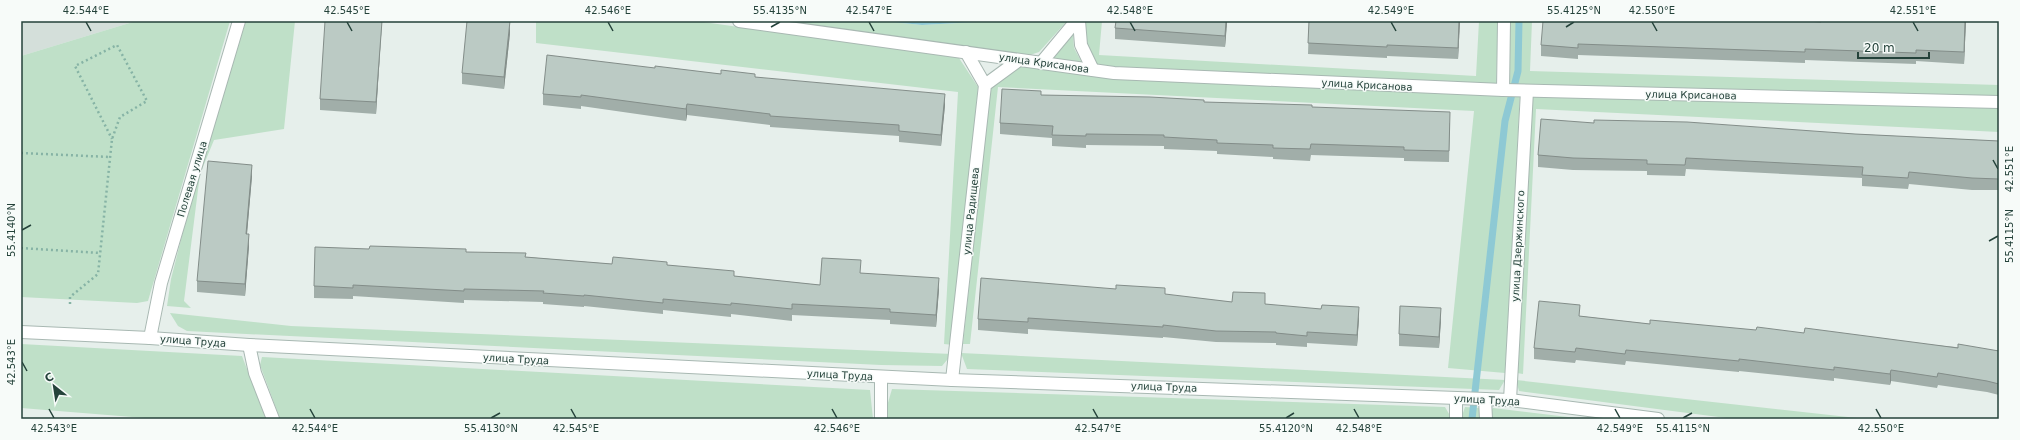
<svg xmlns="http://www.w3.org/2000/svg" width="2020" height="440" viewBox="0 0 2020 440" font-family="'DejaVu Sans',sans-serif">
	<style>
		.built { fill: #d4dfda }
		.green { fill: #bfe0c8 }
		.water { fill: #8ec9d4 }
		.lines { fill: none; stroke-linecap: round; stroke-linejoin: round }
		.stream { stroke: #8ec9d4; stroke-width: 7 }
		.minor-casing { stroke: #a8b8b2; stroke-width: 14 }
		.path { stroke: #86b3a5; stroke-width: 2.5; stroke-dasharray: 2 3; stroke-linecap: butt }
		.minor { stroke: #fff; stroke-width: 12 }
		.wall { fill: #a1aea9 }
		.shaded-wall { fill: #838d89 }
		.building { fill: #bbcac4; stroke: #838d89 }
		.ticks { fill: none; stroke: #24423a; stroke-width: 1.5 }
		.labels { text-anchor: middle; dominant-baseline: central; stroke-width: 3; stroke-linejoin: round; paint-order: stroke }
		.street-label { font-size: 10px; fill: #24423a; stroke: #f7fbf9 }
		.neatline { fill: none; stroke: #24423a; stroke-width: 1.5 }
		.ticks-label { font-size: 10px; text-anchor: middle; fill: #24423a }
	</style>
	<rect width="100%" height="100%" fill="#e6efeb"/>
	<!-- built -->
	<polygon class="built" points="21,21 136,21 21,56"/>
	<!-- green -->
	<g class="green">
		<polygon points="136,21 230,21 148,301 137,303 21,297 21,56"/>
		<polygon points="246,21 295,21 284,129 214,140 200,174 184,301 191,308 167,306 171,279 198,173"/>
		<polygon points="536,21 696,21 959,58 978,87 953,345 944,344 958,92 536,43"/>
		<polygon points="787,21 882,21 922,25 994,21 1067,21 1039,52 1030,55"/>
		<polygon points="1083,21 1102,21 1099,55 1476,76 1479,21 1498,21 1496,85 1115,69 1096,65 1085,44"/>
		<polygon points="1510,21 1532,21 1530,71 1999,85 1999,96 1509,86"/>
		<polygon points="1073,35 1074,48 1082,63 1050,60"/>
		<polygon points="1021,65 1520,96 1505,373 1448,368 1474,111 998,87 970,344 963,344 990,88"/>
		<polygon points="1532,96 1999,108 1999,132 1536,109 1523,374 1517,373"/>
		<polygon points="170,313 291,326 952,354 942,366 881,365 187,331 178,326"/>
		<polygon points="21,344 242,356 266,419 157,419 21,408"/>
		<polygon points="961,353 1505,380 1499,390 967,369"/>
		<polygon points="262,357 870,390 873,419 280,419 260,365"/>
		<polygon points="1516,380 1866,419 1734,419 1519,391"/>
		<polygon points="892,389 1445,407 1452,419 887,419 887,406"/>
		<polygon points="1465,407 1480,408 1483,419 1461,419"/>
		<polygon points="1493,408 1585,419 1489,419 1489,414"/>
	</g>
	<!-- water -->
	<polygon class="water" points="882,21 994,21 922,25"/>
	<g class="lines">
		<!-- stream -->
		<polyline class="stream" points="1472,419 1505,121 1518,71 1519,21"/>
		<defs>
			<g id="minor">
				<polyline points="739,21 1114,73 1503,90 1999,102"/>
				<polyline points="1079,21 1081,45 1093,70"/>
				<polyline points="966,52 985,85"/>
				<polyline points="1041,63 1076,21"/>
				<polyline points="1503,90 1504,21"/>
				<polyline points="21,332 150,338 249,345 952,380 1485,399 1510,400 1658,419"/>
				<polyline points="150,338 161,283 239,21"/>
				<polyline points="249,345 255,373 273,419"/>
				<polyline points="881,377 881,419"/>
				<polyline points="952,380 985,85 1019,60"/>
				<polyline points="1456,398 1456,419"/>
				<polyline points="1485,399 1486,419"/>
				<polyline points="1510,400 1527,91"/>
			</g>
		</defs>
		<!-- minor casing -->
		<use href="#minor" class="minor-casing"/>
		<!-- path -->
		<g class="path">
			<polyline points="21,153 110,157"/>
			<polyline points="21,248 100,253"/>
			<polyline points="70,304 70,297 98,274 112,139 120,117 147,101 117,45 75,66 112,139"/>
		</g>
		<!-- minor -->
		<use href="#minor" class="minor"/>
	</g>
	<!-- wall -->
	<g class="wall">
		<polygon points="382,21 376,114 320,110 320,99"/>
		<polygon points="1227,21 1225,47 1115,39 1115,28"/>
		<polygon points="1309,21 1460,21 1458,59 1387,56 1387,58 1308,54"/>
		<polygon points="1966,21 1964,64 1916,61 1916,64 1805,60 1805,63 1578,55 1578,59 1541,56 1541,45 1821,22"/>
		<polygon points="510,33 504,89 462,84 462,73"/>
		<polygon points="655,68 755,77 945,105 941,146 899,142 899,136 770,127 770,125 687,115 686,121 581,106 581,109 543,105 543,94"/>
		<polygon points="1041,95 1312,107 1450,123 1449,162 1404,161 1404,158 1311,155 1310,161 1273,159 1273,157 1217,154 1217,151 1164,149 1164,146 1086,145 1086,148 1052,146 1052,138 1000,134 1000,123"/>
		<polygon points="1594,123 1855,134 1999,141 1999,190 1972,190 1909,184 1908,189 1862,186 1862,178 1686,169 1685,176 1647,175 1647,171 1573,170 1538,167 1538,155"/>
		<polygon points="252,176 247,234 249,246 245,296 197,292 197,281"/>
		<polygon points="466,252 612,264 667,265 734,276 820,285 861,273 939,289 936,327 890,324 890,320 792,315 792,321 731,314 731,317 663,310 663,314 584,306 584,307 543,304 543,302 464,300 464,303 353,296 353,299 314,298 314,286"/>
		<polygon points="1165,295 1232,302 1265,304 1359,318 1357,346 1307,343 1307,347 1276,345 1276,343 1216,342 1163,337 1163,338 1028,329 1028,334 978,330 978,319"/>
		<polygon points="1580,316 1650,324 1804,333 1999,351 1999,395 1987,392 1938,385 1937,388 1891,381 1890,385 1834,378 1834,381 1739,371 1739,372 1626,361 1625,365 1576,360 1575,363 1534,359 1534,348"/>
		<polygon points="1441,319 1439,348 1399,346 1399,334"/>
	</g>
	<!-- shaded-wall -->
	<g class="shaded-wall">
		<polygon points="382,21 376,114 376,102"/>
		<polygon points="510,21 510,33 504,89 504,77"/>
		<polygon points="1226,21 1227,21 1227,24 1225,47 1225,36"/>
		<polygon points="1459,21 1460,21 1458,59 1458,48"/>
		<polygon points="1965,21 1966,21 1964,64 1964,52"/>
		<polygon points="945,94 945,105 941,146 941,135"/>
		<polygon points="687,104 687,115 686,121 686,109"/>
		<polygon points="252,165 252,176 246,245 246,234"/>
		<polygon points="249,234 249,246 245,296 245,284"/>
		<polygon points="939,278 939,289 936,327 936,315"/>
		<polygon points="1359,307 1359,318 1357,346 1357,335"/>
		<polygon points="1441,308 1441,319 1439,348 1439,337"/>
		<polygon points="1891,370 1891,381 1890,385 1890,374"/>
	</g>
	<!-- building -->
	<g class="building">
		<polygon points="325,21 382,21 376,102 320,99"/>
		<polygon points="467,21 510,21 504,77 462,73"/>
		<polygon points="1116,21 1226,21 1225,36 1115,28"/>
		<polygon points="1309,21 1459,21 1458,48 1387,45 1387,47 1308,43"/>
		<polygon points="1543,21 1807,21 1821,22 1821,21 1965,21 1964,52 1916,50 1916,53 1805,49 1805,52 1578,44 1578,48 1541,45"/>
		<polygon points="547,55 655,68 655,66 721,74 721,70 755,74 755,77 945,94 941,135 899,131 899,125 770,116 770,114 687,104 686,109 581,95 581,97 543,94"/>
		<polygon points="1002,89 1041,91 1041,95 1150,97 1204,100 1204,102 1312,105 1312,107 1450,112 1449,151 1404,150 1404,147 1311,144 1310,149 1273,148 1273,145 1217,143 1217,140 1164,137 1164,135 1086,134 1086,136 1052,135 1053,126 1000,123"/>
		<polygon points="1541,119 1594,123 1594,120 1687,122 1855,134 1999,141 1999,179 1972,178 1909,172 1908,178 1862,175 1863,167 1686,158 1685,165 1647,164 1647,160 1573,158 1538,155"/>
		<polygon points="208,161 252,165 246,234 249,234 245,284 197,281"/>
		<polygon points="370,246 466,249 466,252 526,253 525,257 612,264 613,257 667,262 667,265 734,271 734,276 820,285 822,258 861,260 860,273 939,278 936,315 890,312 890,309 792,304 792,309 731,303 731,305 663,299 663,303 584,295 584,296 543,293 544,291 464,289 464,291 353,285 353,288 314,286 315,247 369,249"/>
		<polygon points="981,278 1116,289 1116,285 1165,288 1165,294 1232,302 1233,292 1265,293 1265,304 1321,309 1322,305 1359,307 1357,335 1307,332 1307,336 1276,333 1276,332 1216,331 1163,325 1163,327 1028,318 1028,322 978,319"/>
		<polygon points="1539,301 1580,305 1579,316 1650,324 1650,320 1756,330 1757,327 1804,333 1805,328 1958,348 1958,344 1999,351 1999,384 1987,381 1938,373 1937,377 1891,370 1890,374 1834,367 1834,370 1739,359 1739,361 1626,350 1625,354 1576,348 1575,352 1534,348"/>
		<polygon points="1400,306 1441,308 1439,337 1399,334"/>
	</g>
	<!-- ticks -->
	<path class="ticks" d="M86 22 91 31M347 22 352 31M608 22 613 31M869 22 874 31M1130 22 1135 31M1391 22 1396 31M1652 22 1657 31M1913 22 1918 31M771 27 780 22M1566 27 1574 22M1993 160 1998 169M22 230 31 225M1989 241 1998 236M22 362 27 371M49 409 54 418M310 409 315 418M571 409 576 418M832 409 837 418M1093 409 1098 418M1354 409 1359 418M1615 409 1620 418M1876 409 1881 418M491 418 500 413M1286 418 1294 413M1683 418 1692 413"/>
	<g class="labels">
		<!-- street labels -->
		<g class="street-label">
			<text transform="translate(1044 63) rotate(8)">улица Крисанова</text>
			<text transform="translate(1367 85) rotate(3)">улица Крисанова</text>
			<text transform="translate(1691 95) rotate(1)">улица Крисанова</text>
			<text transform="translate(192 179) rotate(-73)">Полевая улица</text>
			<text transform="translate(971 211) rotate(-84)">улица Радищева</text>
			<text transform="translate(1518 246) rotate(-87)">улица Дзержинского</text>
			<text transform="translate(193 341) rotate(4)">улица Труда</text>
			<text transform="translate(516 359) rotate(3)">улица Труда</text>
			<text transform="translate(840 375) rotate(3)">улица Труда</text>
			<text transform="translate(1164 387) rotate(2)">улица Труда</text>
			<text transform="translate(1487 400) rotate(3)">улица Труда</text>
		</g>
	</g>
	<!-- border -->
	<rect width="2020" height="440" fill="none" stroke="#f7fbf9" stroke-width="44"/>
	<!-- north arrow -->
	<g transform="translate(54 386) rotate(330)" stroke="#f7fbf9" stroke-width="3" paint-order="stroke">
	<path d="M0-3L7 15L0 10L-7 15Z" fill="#24423a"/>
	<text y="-6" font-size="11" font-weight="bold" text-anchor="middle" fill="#24423a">С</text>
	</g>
	<!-- scale -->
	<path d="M1858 52v6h71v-6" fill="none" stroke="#24423a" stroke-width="2"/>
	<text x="1864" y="52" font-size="12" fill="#24423a" stroke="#f7fbf9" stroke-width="3" paint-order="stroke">20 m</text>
	<rect x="22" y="22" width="1976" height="396" class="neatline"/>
	<g class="ticks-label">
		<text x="86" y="14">42.544°E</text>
		<text x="347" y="14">42.545°E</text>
		<text x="608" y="14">42.546°E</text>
		<text x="780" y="14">55.4135°N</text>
		<text x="869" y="14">42.547°E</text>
		<text x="1130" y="14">42.548°E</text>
		<text x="1391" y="14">42.549°E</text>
		<text x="1574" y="14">55.4125°N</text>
		<text x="1652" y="14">42.550°E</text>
		<text x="1913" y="14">42.551°E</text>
		<text transform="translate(2009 169) rotate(-90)" y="4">42.551°E</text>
		<text transform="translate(11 230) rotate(-90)" y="4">55.4140°N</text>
		<text transform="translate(2009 236) rotate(-90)" y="4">55.4115°N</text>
		<text transform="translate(11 362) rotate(-90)" y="4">42.543°E</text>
		<text x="54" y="432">42.543°E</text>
		<text x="315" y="432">42.544°E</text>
		<text x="491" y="432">55.4130°N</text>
		<text x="576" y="432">42.545°E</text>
		<text x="837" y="432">42.546°E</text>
		<text x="1098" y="432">42.547°E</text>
		<text x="1286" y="432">55.4120°N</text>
		<text x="1359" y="432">42.548°E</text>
		<text x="1620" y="432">42.549°E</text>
		<text x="1683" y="432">55.4115°N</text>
		<text x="1881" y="432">42.550°E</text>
	</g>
</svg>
